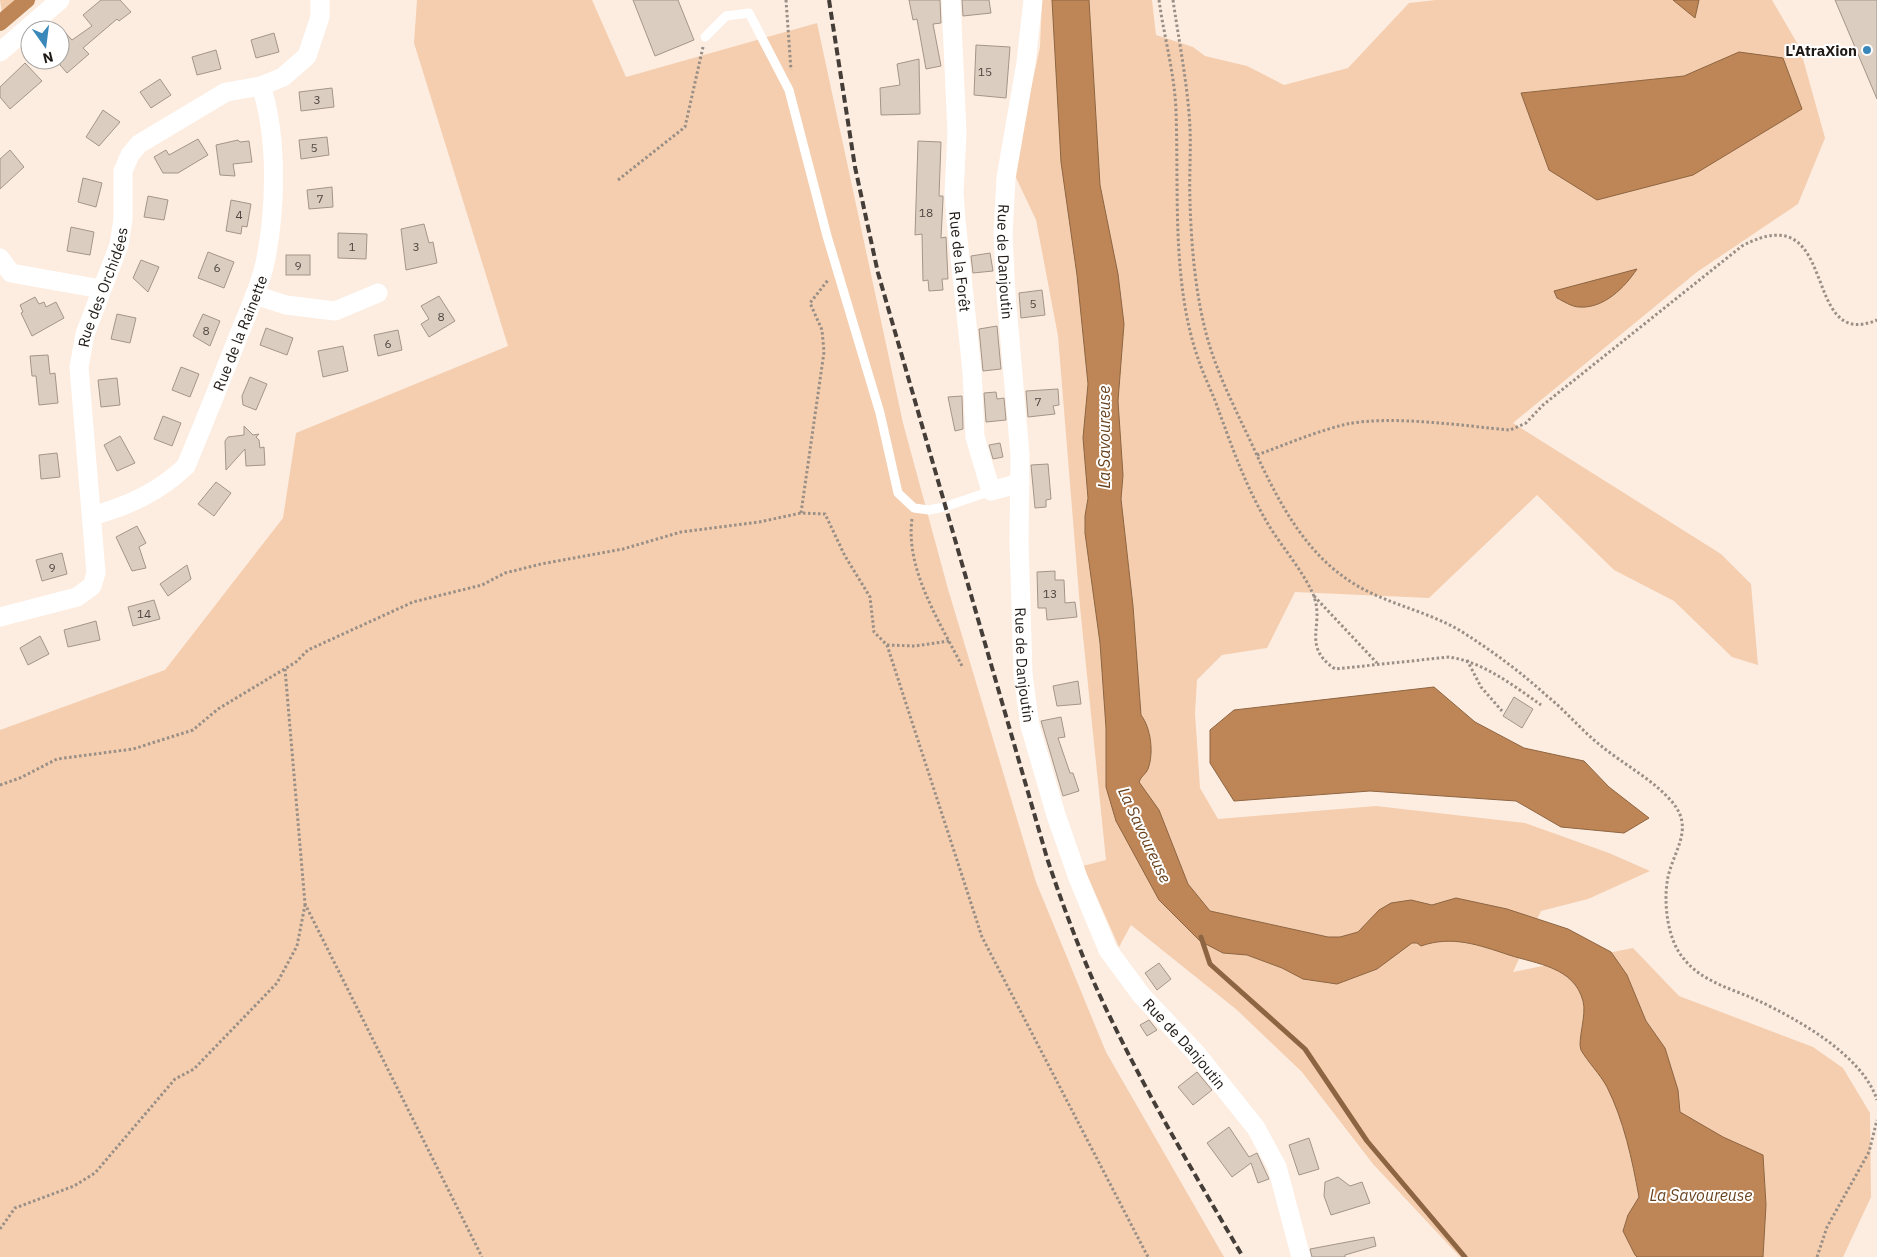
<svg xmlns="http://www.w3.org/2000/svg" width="1877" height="1257" viewBox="0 0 1877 1257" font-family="'IBM Plex Sans',sans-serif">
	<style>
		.green { fill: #f4ceaf }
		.water { fill: #be8656; stroke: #8e6542 }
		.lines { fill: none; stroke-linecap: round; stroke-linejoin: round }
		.stream { stroke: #8e6542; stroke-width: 5 }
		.canal { stroke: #be8656; stroke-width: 16 }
		.building { fill: #dccdc1; stroke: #a4958a }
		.path { stroke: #9a8f86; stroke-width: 3; stroke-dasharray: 2.5 2.5; stroke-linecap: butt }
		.lane { stroke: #fff; stroke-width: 9 }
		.street { stroke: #fff; stroke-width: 19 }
		.rail { stroke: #453d38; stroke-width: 4; stroke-dasharray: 8 4; stroke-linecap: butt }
		.poi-dot { fill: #3a88ba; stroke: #fff; stroke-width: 2 }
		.labels { text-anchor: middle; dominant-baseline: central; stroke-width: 4; stroke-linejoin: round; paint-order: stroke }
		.number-label { font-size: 12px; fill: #4e4640 }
		.poi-label { font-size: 15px; font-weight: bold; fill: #1f1915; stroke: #fff; text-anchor: end }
		.street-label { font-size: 15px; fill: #1f1915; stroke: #fff }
		.water-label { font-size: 16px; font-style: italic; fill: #68411d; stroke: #fff }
	</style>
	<rect width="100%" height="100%" fill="#fdede1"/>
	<!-- green -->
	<g class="green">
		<polygon points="0,0 36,0 23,12 2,14"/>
		<polygon points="417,0 592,0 626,77 817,23 903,423 948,589 1036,882 1106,1052 1224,1257 0,1257 0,730 165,670 283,518 296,433 508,346 414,43"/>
		<polygon points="1042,0 1152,0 1156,35 1193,47 1205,56 1247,66 1284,85 1348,68 1409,3 1436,0 1772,0 1800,48 1825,138 1798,204 1697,272 1513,423 1721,554 1751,584 1758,665 1732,657 1674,601 1614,570 1537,495 1429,598 1295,592 1267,648 1222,655 1197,680 1195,713 1200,788 1218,819 1376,806 1525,823 1609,853 1650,871 1588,899 1541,911 1513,972 1633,948 1679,996 1813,1047 1843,1068 1870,1113 1871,1197 1843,1257 1460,1257 1373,1164 1302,1072 1237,1010 1131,925 1119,947 1083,866 1106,860 1080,607 1058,336 1036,220 1013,171 1040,47"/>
	</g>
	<!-- water -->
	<g class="water">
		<path d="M1052 0H1089L1100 185 1118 274 1124 324 1118 401 1123 475 1121 499 1133 606 1141 715C1151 728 1154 753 1148 769 1146 774 1141 776 1139 782L1159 810 1188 884 1210 911 1328 937H1340L1358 932 1379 910 1391 903 1411 900 1432 905 1456 898 1507 909 1568 929 1611 952 1627 975 1646 1021 1665 1048 1678 1090 1680 1112 1723 1137 1763 1155 1766 1205 1763 1257H1637L1635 1255 1623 1231 1628 1215 1639 1197C1632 1159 1624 1121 1607 1087 1600 1074 1587 1061 1581 1050 1577 1041 1587 1015 1583 1001 1574 967 1537 964 1509 955 1479 945 1452 935 1421 946L1417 943H1412L1377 969 1337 984 1303 979 1282 968 1247 955 1223 953 1200 941 1159 900 1116 821 1106 787V728L1100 643 1085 533V516L1088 498 1083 438 1088 384 1077 275 1061 162Z"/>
		<polygon points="1673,0 1699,0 1695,18"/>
		<polygon points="1739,52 1783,58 1802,109 1693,175 1597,200 1549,170 1521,93 1684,76"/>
		<path d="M1637 269C1625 287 1604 309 1579 307 1572 307 1563 301 1557 298L1554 291Z"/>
		<polygon points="1434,687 1475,722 1524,748 1584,761 1609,787 1649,818 1624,833 1561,827 1516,801 1370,791 1234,801 1210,763 1210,730 1234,710"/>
	</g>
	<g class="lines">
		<!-- stream -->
		<polyline class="stream" points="1201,937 1210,964 1305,1049 1367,1141 1465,1257"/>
		<!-- canal -->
		<polyline class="canal" points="0,23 27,0"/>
	</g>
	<!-- building -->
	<g class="building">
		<polygon points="101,0 120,0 131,12 119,21 117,19 83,48 89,54 67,73 60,65 60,27 72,40 92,26 83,15"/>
		<polygon points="633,0 678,0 694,40 655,56"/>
		<polygon points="909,0 940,0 941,23 933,24 941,66 926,69 917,19 913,20"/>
		<polygon points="962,0 989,0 991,13 963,16"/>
		<polygon points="1835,0 1877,0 1877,99"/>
		<polygon points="274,33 279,52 256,58 251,40"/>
		<polygon points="976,45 1010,47 1006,98 974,95"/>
		<polygon points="216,50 221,69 197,75 192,57"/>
		<polygon points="919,59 920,114 881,115 880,88 900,85 897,64"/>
		<polygon points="25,63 42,81 10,109 0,97 0,87"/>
		<polygon points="160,79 171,95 151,108 140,92"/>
		<polygon points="332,88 334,107 301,111 299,92"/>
		<polygon points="103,110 120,122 99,146 86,137"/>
		<polygon points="327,137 329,155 301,159 299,140"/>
		<polygon points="198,139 208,155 178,173 163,173 154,157 166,150 169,155"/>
		<polygon points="238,140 240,142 249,141 252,162 233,164 235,176 220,175 216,145"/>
		<polygon points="918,141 941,142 939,196 943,196 943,199 941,238 946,237 948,279 942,279 943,290 929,291 928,280 923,281 922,234 915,235"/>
		<polygon points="10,150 24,167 0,189 0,159"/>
		<polygon points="83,178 102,183 96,207 78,202"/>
		<polygon points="332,187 333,207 309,209 307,190"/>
		<polygon points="148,196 168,200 164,220 144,217"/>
		<polygon points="231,200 251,204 247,227 242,226 241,234 226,231"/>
		<polygon points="424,224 429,243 433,242 437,263 406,270 401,229"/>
		<polygon points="71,227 94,232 90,255 67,251"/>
		<polygon points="338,233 367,234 366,259 338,258"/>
		<polygon points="208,252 234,262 224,288 198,278"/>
		<polygon points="990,253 993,271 973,273 971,256"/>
		<rect x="286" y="255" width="24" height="20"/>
		<polygon points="141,260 159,267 148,292 133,278"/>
		<polygon points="1042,290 1045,315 1021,318 1019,293"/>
		<polygon points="439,296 455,321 429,337 421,324 429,319 421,306"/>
		<polygon points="35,297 39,304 44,302 46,307 56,302 64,318 32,336 21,313 23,312 20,305"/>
		<polygon points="117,314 136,318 130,343 111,339"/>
		<polygon points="203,314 220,321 210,346 193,336"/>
		<polygon points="997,326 1001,369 983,371 979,329"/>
		<polygon points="266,328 293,338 287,355 260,345"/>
		<polygon points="398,330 402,350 378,356 374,335"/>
		<polygon points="343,346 348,371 323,377 318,351"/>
		<polygon points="48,355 50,374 55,373 58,403 39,405 36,376 32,376 30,356"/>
		<polygon points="181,367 199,374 190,397 172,390"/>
		<polygon points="250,377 267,384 256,410 243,405 242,396"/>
		<polygon points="117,378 120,405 101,407 98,380"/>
		<polygon points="1058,389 1059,405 1053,406 1055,414 1028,417 1026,391"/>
		<polygon points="996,392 997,399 1004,398 1006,420 986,422 984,393"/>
		<polygon points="962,396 963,429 955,431 948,397"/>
		<polygon points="163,416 181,423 172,446 154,439"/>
		<polygon points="244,426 253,435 259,434 256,437 259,440 260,448 264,447 265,465 246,466 245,449 226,470 225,441 228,437 244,435"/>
		<polygon points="120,436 135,463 117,471 104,445"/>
		<polygon points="1000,443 1003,457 993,459 989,445"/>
		<polygon points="57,453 60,477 41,479 39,455"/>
		<polygon points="1048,464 1051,499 1046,500 1046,507 1035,508 1031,465"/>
		<polygon points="216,482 231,493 214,516 198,504"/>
		<polygon points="137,526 146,543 139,547 146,568 132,571 116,537"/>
		<polygon points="62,553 67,574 42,581 36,560"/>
		<polygon points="187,565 191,579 168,596 160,584"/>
		<polygon points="1055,571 1055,580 1064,580 1065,603 1075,602 1077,617 1047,620 1046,608 1038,608 1037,572"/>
		<polygon points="154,600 160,619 133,626 128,607"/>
		<polygon points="96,621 100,640 68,647 64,630"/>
		<polygon points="40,636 49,654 28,665 20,648"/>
		<polygon points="1078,681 1081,704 1057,706 1053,686"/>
		<polygon points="1514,697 1533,709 1522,728 1503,716"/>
		<polygon points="1061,717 1065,737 1058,738 1070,773 1073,773 1079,791 1063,796 1041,721"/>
		<polygon points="1159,963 1171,979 1157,990 1145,973"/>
		<polygon points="1149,1020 1157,1030 1147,1036 1140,1025"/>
		<polygon points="1197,1072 1212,1090 1193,1105 1178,1087"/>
		<polygon points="1229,1127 1249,1157 1257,1153 1269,1179 1258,1183 1251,1163 1232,1177 1207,1143"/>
		<polygon points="1309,1138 1319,1169 1299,1175 1289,1145"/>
		<polygon points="1338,1177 1350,1186 1362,1182 1370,1203 1331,1215 1324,1196 1325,1182"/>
		<polygon points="1374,1237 1376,1246 1345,1255 1345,1257 1312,1257 1310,1249"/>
	</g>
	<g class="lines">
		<!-- path -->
		<g class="path">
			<polyline points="786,0 791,70"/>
			<path d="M1159 0C1164 37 1175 75 1176 112 1179 193 1171 286 1200 364 1205 378 1212 392 1217 406 1231 444 1244 482 1264 517 1278 543 1301 567 1313 594 1326 625 1300 645 1335 669L1449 657C1483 662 1513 685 1541 705"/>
			<path d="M1173 0C1179 42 1188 86 1190 128 1191 152 1189 177 1190 201 1191 241 1195 290 1205 329 1216 375 1241 419 1260 462 1283 510 1309 557 1356 585 1391 606 1433 612 1467 635 1495 653 1523 674 1547 696 1566 711 1581 730 1600 745 1623 764 1654 780 1673 803 1694 829 1674 850 1668 877 1663 901 1667 940 1684 959 1702 982 1733 989 1759 1001 1799 1020 1863 1056 1877 1100"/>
			<polyline points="618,180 685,127 703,47"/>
			<path d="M1257 455C1287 444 1317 431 1347 424 1392 415 1464 426 1510 430L1526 423 1543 405 1742 246C1842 193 1799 353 1877 320"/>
			<polyline points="801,513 824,352 822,330 810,303 828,280"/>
			<path d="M912 519C905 570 941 624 963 668"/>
			<polyline points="1314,596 1377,663"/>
			<polyline points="887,645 915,646 949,641"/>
			<polyline points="1467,660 1481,687 1502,711"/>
			<polyline points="285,669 305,904 482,1257"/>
			<polyline points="0,785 20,778 57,759 133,749 193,730 218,709 296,662 308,650 413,602 482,585 505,573 541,564 623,549 681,532 759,522 801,513 825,514 845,556 870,597 874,632 887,645 982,937 1148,1257"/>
			<polyline points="0,1229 15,1208 74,1186 95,1173 175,1079 194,1069 277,983 297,946 305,905"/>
			<polyline points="1817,1257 1827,1227 1869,1152 1877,1120"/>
		</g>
		<!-- lane -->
		<polyline class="lane" points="705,37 726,16 749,13 789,90 827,236 880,413 898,493 914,508 929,510 944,507 991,491"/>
		<!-- street -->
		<g class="street">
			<path id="s1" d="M951 0 957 133 954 193 956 220 972 371 975 437 991 491 1020 483"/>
			<path id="s2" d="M1033 0 1026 63 1006 178 1003 234 1006 295 1020 455 1019 541 1023 675 1030 726 1056 815 1078 878 1108 950 1142 996 1196 1053 1256 1128 1277 1167 1301 1257"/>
			<polyline points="0,52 60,0"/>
			<polyline points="0,258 11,273 101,289"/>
			<polyline points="255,295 286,305 335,311 378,293"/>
			<path id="s3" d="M92 516C128 506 159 492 186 466 203 425 220 383 236 342 246 316 259 290 265 263 276 210 278 137 261 86"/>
			<path id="s4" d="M0 617 77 597 92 586 96 573 79 367 85 334 119 245 123 219V171L130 155 139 144 226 92 261 86 283 77 307 56 320 17V0"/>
		</g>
		<!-- rail -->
		<path class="rail" d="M829 0 855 167 878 273 1047 858C1065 912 1085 966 1110 1017 1150 1100 1197 1178 1243 1257"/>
	</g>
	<!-- markers -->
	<circle class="poi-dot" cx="1867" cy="50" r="5"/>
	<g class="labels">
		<!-- number labels -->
		<g class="number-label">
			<text x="985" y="71">15</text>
			<text x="317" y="99">3</text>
			<text x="314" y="147">5</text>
			<text x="320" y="198">7</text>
			<text x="926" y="212">18</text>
			<text x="239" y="214">4</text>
			<text x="352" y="246">1</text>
			<text x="416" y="246">3</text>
			<text x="298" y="265">9</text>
			<text x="217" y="267">6</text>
			<text x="1033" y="303">5</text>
			<text x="441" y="316">8</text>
			<text x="206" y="330">8</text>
			<text x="388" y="343">6</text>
			<text x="1038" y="401">7</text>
			<text x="52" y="567">9</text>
			<text x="1050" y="593">13</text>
			<text x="144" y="613">14</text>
		</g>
		<!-- poi labels -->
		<g class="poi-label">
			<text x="1857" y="50">L'AtraXion</text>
		</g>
		<!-- street labels -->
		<g class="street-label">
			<text stroke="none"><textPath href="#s2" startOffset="264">Rue de Danjoutin</textPath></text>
			<text stroke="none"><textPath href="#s1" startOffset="262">Rue de la Forêt</textPath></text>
			<text stroke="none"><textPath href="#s4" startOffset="402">Rue des Orchidées</textPath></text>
			<text stroke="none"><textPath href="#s3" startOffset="251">Rue de la Rainette</textPath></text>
			<text stroke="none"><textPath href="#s2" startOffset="668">Rue de Danjoutin</textPath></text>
			<text stroke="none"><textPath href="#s2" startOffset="1088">Rue de Danjoutin</textPath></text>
		</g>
		<!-- water labels -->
		<g class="water-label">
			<text transform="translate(1104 437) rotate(-90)">La Savoureuse</text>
			<text transform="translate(1145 835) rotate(65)">La Savoureuse</text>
			<text x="1701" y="1195">La Savoureuse</text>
		</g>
	</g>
	<!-- north arrow -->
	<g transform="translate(45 45) rotate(166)"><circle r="24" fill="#ffffff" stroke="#a5a3a1"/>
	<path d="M0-4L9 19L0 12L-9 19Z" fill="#3a88ba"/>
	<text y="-8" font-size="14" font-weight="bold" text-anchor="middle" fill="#1f1915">N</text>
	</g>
</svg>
